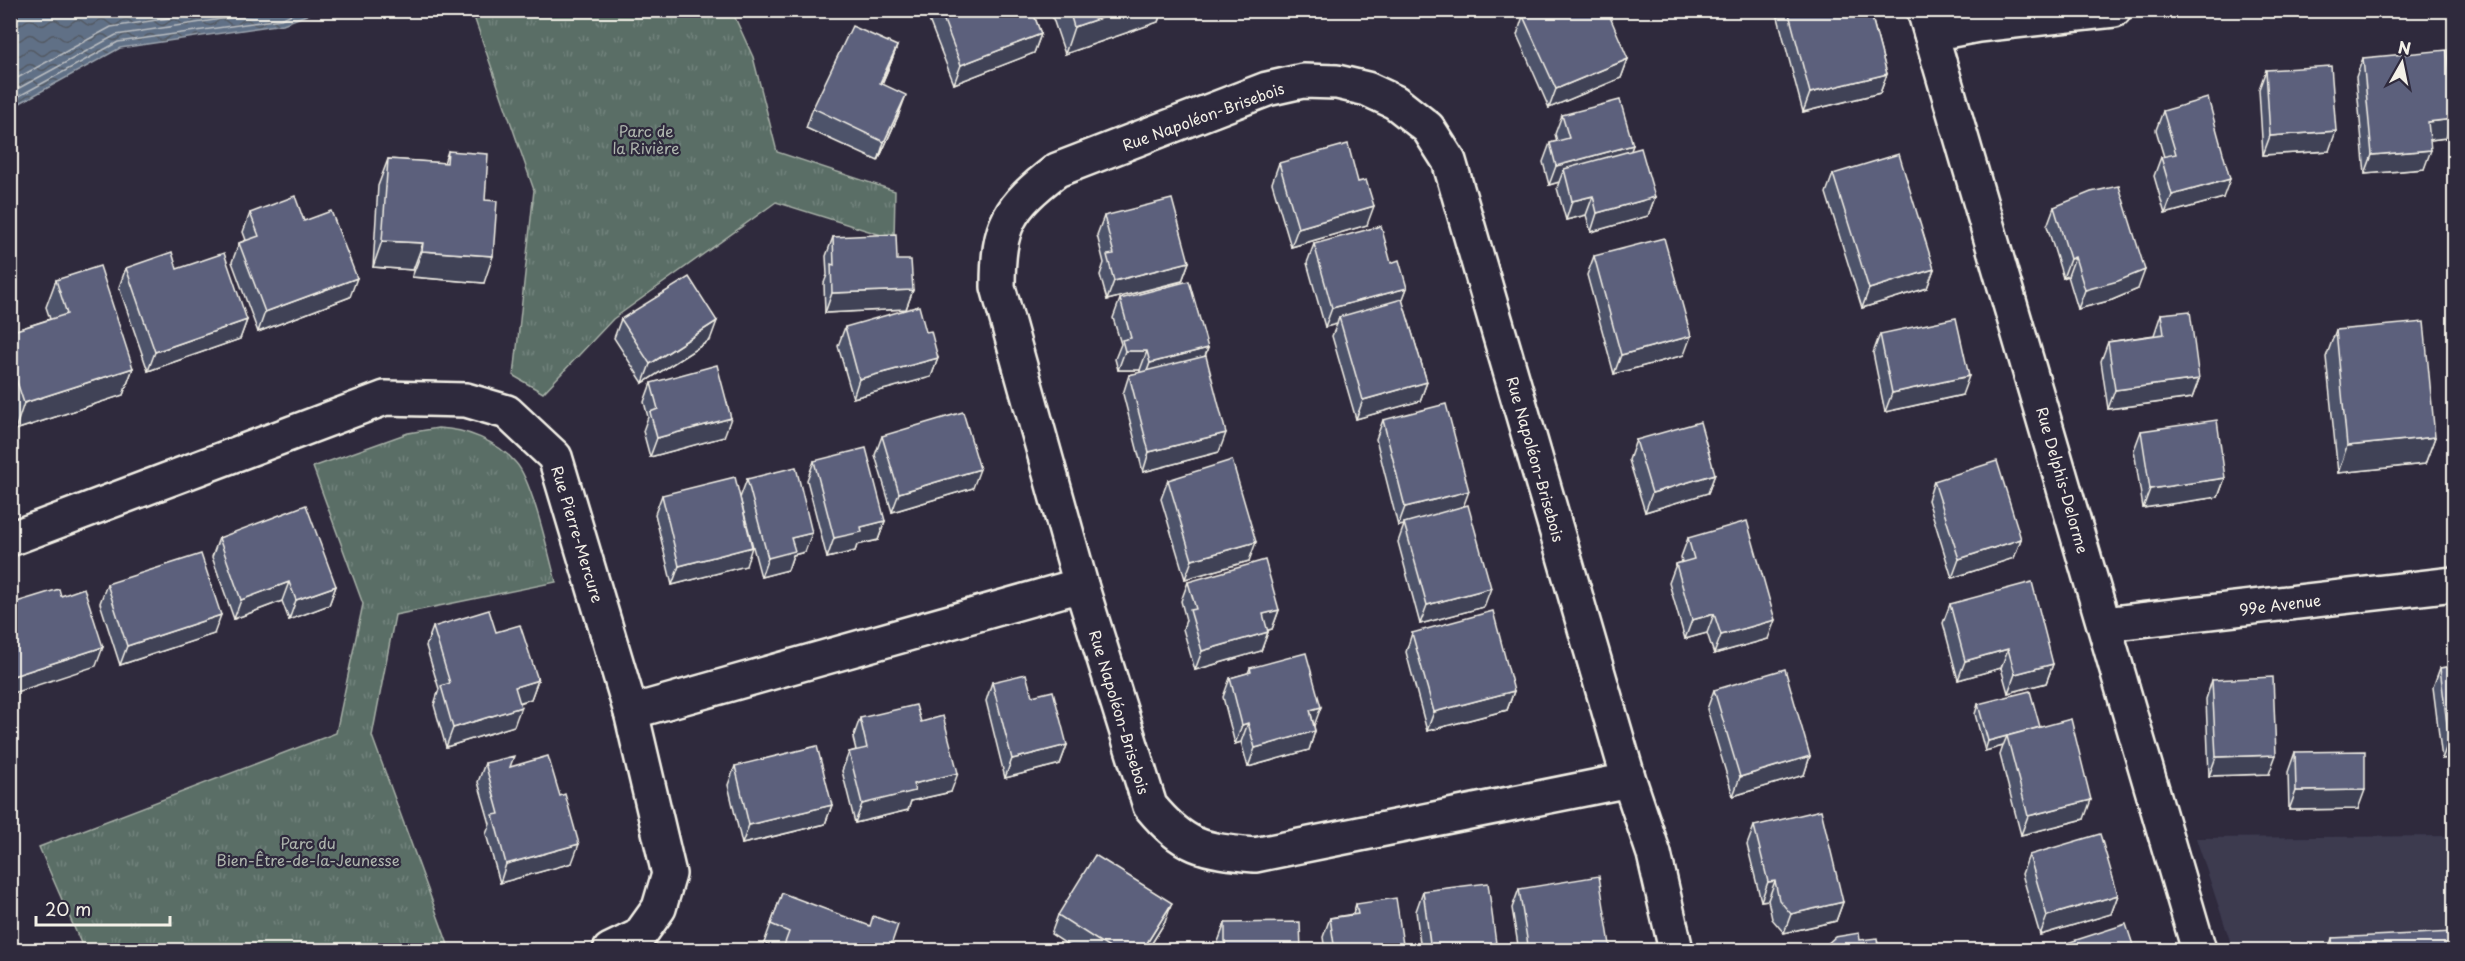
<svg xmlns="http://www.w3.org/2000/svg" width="2465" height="961" viewBox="0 0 2465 961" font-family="'Playpen Sans',sans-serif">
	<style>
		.built { fill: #3c3a50 }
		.park { fill: url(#park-tufts); stroke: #a7b0a7; stroke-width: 1.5 }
		.water { fill: url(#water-waves); stroke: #9ba3ad; stroke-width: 1.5 }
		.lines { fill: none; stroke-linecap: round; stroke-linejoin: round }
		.shore { stroke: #b9bdc1; stroke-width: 1.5 }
		.street-casing { stroke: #f4f1e8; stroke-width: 38 }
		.street { stroke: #2f2a3d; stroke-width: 33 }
		.wall { fill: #4e536b; stroke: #f4f1e8; stroke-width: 1.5 }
		.shaded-wall { fill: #404357; stroke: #f4f1e8; stroke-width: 1.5 }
		.building { fill: #5b607c; stroke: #f4f1e8; stroke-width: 1.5 }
		.labels { text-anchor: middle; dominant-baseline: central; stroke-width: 4.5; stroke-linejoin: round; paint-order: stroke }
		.street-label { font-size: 15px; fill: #f4f1e8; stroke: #2f2a3d }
		.park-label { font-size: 15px; fill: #afb6ae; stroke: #2f2a3d }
	</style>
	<defs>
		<pattern id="park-tufts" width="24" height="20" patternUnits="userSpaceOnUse" patternTransform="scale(1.5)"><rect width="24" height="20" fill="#5a6e66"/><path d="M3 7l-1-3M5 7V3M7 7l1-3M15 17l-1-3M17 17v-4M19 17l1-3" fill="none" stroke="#72837c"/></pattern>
		<pattern id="water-waves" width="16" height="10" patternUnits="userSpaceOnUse" patternTransform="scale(1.5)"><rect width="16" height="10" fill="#606f86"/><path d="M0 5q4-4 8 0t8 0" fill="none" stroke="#535a63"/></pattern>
	</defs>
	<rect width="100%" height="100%" fill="#2f2a3d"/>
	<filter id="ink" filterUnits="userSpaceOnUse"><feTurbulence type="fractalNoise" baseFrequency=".0167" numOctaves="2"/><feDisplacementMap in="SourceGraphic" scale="12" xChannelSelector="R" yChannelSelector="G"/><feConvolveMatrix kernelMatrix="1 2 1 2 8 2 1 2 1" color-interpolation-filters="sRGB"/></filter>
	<g filter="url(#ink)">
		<!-- built -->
		<polygon class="built" points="2454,836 2454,950 2233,950 2196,838"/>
		<!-- park -->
		<g class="park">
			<polygon points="472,11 732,11 753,57 777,152 895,191 894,239 776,202 613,319 543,393 514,376 534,190"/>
			<path d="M438 428C466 429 497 441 516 463 532 480 549 556 556 582L395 615 372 736 450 950H84L39 847 336 733 363 604 313 467 408 433Z"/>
		</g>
		<!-- water -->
		<polygon class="water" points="11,10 317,10 317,11 283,24 120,48 11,108"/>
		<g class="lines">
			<!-- shore -->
			<g class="shore">
				<polyline points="10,82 111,27 222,10"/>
				<polyline points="10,93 116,35 281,10"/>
				<polyline points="10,101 118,42 281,19 301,10"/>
			</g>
			<defs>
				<g id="street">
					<polyline points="1924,10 2199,950"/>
					<polyline points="1931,34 1978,25 2114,10"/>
					<polyline points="10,539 385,398 466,400 507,412 555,457 631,712 669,874 659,908 639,936 610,950"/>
					<polyline points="2105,624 2454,584"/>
					<polyline points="631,712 1081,585"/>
					<path d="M1629 780 1255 855C1202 850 1185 848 1150 806L1081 585 998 287C998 224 1008 208 1057 170L1267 89 1303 81 1337 82 1367 89 1395 102 1428 128 1449 161 1629 780 1654 854 1676 950"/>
				</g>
			</defs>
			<!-- street casing -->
			<use href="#street" class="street-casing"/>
			<!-- street -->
			<use href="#street" class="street"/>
		</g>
		<!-- wall -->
		<g class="wall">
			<polygon points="929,10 1032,10 1041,34 1034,53 954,84 927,15"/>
			<polygon points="1050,10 1162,10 1158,22 1065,54"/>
			<polygon points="1504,10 1515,10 1509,16"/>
			<polygon points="1776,10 1870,10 1887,74 1880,93 1803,112"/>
			<polygon points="1523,16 1628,59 1621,78 1549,108 1517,35"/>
			<polygon points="897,46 890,65 882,84 899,114 878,161 806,128 813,108"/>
			<polygon points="2363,58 2446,138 2430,140 2424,169 2365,174 2356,77"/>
			<polygon points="2266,70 2329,151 2263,155 2259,89"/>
			<polygon points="2163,111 2223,198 2165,214 2154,176 2161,157 2164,157 2156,130"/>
			<polygon points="1562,115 1633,145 1630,151 1655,197 1648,216 1591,232 1586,215 1566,220 1557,188 1559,182 1549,185 1543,162 1550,143 1557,141 1555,134"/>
			<polygon points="448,151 485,200 484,283 412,277 413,270 373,267 378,186 388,159 444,163"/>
			<polygon points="1279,163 1367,225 1291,247 1272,183"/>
			<polygon points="1833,174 1934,269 1927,288 1862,308 1826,193"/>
			<polygon points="2054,207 2138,289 2112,300 2078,309 2068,276 2063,278 2047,226"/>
			<polygon points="250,213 304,221 350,297 258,332 232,262 239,243 246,240 243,232"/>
			<polygon points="1104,216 1189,262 1182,281 1107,300 1100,275 1104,263 1097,235"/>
			<polygon points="833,237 897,260 913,290 906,309 825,313 824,283 827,275 826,256"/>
			<polygon points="1314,244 1391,263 1407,288 1402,300 1427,382 1420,401 1356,419 1332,336 1337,324 1325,327 1307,263"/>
			<polygon points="1594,256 1684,355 1614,374 1587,275"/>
			<polygon points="126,268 177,269 247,320 240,339 148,371 119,287"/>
			<polygon points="56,280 133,368 123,395 15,430 10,417 10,332 50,319 46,307"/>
			<polygon points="1120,299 1208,348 1205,356 1219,452 1143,472 1123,394 1129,375 1140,373 1140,370 1118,370 1115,359 1121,344 1113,318"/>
			<polygon points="2161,314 2199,379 2192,398 2108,409 2101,361 2108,342 2154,335"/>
			<polygon points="621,319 710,340 643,383 614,338"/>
			<polygon points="845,327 926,332 938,358 931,377 853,398 838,346"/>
			<polygon points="2336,330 2435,437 2425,464 2338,473 2326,357"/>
			<polygon points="1880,334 1962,395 1885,412 1873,353"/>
			<polygon points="651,383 724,437 650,457 643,431 648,417 644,402"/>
			<polygon points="1383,420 1463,507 1484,607 1420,624 1398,542 1404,525 1398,526 1376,439"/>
			<polygon points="2141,431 2225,478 2218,497 2143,508 2134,450"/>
			<polygon points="882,436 973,488 892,512 875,455"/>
			<polygon points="1636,440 1715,474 1708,493 1645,512 1629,460"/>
			<polygon points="814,461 885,521 878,540 857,545 855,551 827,558 807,480"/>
			<polygon points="747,479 805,552 793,555 788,570 761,577 740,498"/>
			<polygon points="1168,480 1249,561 1185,579 1161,499"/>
			<polygon points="1934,481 2021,539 2014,558 1952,578 1928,500"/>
			<polygon points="662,495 746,566 672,585 655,514"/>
			<polygon points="219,538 336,586 329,605 289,620 282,601 234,619 212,557"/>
			<polygon points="1688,538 1768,639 1714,654 1707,633 1685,639 1669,583 1676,564 1682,562 1681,557"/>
			<polygon points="1188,582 1279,610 1272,629 1268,630 1268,632 1261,651 1195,670 1183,629 1186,620 1181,601"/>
			<polygon points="107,584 214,634 120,665 100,603"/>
			<polygon points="1950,604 2053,664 2046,683 2008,693 2001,668 1958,680 1943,623"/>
			<polygon points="433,627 496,632 538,680 531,699 520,703 514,726 446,747 434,705 439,689 426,646"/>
			<polygon points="1412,633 1514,691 1507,710 1427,731 1406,652"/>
			<polygon points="2454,666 2454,767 2449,768 2448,758 2442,759 2433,687 2440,668"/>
			<polygon points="1250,668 1314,726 1315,731 1309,750 1248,767 1241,742 1235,744 1223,697 1230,678 1248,673"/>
			<polygon points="2212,680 2269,774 2209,776 2206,699"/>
			<polygon points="992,682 1032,696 1067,745 1060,764 1005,778 986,701"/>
			<polygon points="1714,690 1810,756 1804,775 1733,796 1707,709"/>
			<polygon points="1978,704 2040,727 2084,819 2021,835 2000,755 2003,746 1985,751 1975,714"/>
			<polygon points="860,718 921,722 951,792 911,801 908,810 855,823 842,771 849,752 856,750 853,738"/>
			<polygon points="2295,752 2358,809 2289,810 2288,772"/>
			<polygon points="485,763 510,767 572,863 500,883 486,834 490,824 478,782"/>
			<polygon points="735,766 832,805 825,824 742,844 728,785"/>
			<polygon points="1754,826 1843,902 1836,921 1784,933 1772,919 1768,900 1761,901 1747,845"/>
			<polygon points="2029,855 2118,895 2111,914 2040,935 2022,874"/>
			<polygon points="1519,889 1611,951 1519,951 1512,908"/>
			<polygon points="1423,891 1497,951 1421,951 1416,911"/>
			<polygon points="782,893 889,951 782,951 764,943"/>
			<polygon points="1356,904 1404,951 1325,951 1323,937 1330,918 1353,914"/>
			<polygon points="1058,915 1165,922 1147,951 1077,951 1051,934"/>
			<polygon points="1225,923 1301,951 1218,951 1218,942"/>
			<polygon points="2332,938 2454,951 2328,951"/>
			<polygon points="2067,943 2135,951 2064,951"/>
		</g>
		<!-- shaded-wall -->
		<g class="shaded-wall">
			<polygon points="1124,10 1162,10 1158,22 1065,54 1074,27"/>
			<polygon points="1041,34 1034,53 954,84 961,65"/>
			<polygon points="897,46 890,65 873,102 880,83"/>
			<polygon points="1628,59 1621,78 1549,108 1556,89"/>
			<polygon points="1887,74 1880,93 1803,112 1810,93"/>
			<polygon points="906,95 899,114 878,161 884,142"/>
			<polygon points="2453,119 2446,138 2421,141 2428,122"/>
			<polygon points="2336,131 2329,151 2263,155 2270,136"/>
			<polygon points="1633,145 1626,164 1564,169 1559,182 1549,185 1556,166"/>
			<polygon points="2431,150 2424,169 2365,174 2372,155"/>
			<polygon points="2230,179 2223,198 2165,214 2172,195"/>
			<polygon points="1593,196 1586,215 1566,220 1572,201"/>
			<polygon points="1655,197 1648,216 1591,232 1597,213"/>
			<polygon points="1374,206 1367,225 1291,247 1298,228"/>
			<polygon points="382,241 423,243 413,270 373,267"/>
			<polygon points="422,251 493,256 484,283 412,277"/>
			<polygon points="2075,257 2068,276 2063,278 2070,259"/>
			<polygon points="1189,262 1182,281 1107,300 1114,281"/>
			<polygon points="1934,269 1927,288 1862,308 1869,289"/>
			<polygon points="2145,270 2138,289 2112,300 2078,309 2085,290"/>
			<polygon points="357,278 350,297 258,332 265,312"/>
			<polygon points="1407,288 1400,307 1339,317 1337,324 1325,327 1332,308"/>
			<polygon points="913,290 906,309 825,313 832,293"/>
			<polygon points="247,320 240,339 148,371 155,352"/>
			<polygon points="717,321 710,340 643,383 650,364"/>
			<polygon points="1691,336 1684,355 1614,374 1621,355"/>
			<polygon points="1208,348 1201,367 1143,382 1150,363"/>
			<polygon points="1125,351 1147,351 1140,370 1118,370"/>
			<polygon points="938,358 931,377 853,398 859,379"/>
			<polygon points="133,368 123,395 15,430 24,403"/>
			<polygon points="1969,376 1962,395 1885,412 1892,393"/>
			<polygon points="2199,379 2192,398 2108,409 2115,390"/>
			<polygon points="1427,382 1420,401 1356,419 1363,400"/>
			<polygon points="731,418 724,437 650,457 657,438"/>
			<polygon points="1226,433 1219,452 1143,472 1149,452"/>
			<polygon points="2435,437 2425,464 2338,473 2347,446"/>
			<polygon points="980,469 973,488 892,512 899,493"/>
			<polygon points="1715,474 1708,493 1645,512 1652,493"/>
			<polygon points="2225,478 2218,497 2143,508 2150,489"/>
			<polygon points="1469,491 1462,510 1404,523 1404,525 1398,526 1405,507"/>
			<polygon points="885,521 878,540 857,545 855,551 827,558 834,538 861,527"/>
			<polygon points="812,533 805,552 793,555 788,570 761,577 768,558 791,538"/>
			<polygon points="2021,539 2014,558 1952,578 1959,559"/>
			<polygon points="1256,542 1249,561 1185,579 1192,560"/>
			<polygon points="752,547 746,566 672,585 679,566"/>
			<polygon points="289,582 282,601 234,619 241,600"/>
			<polygon points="336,586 329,605 289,620 296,600"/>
			<polygon points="1491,588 1484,607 1420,624 1427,605"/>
			<polygon points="1279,610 1272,629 1256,633 1263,614"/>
			<polygon points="1714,614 1707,633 1685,639 1692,620"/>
			<polygon points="221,615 214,634 120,665 127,646"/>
			<polygon points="1775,620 1768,639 1714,654 1721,635"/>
			<polygon points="1268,632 1261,651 1195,670 1202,651"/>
			<polygon points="103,647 96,666 10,694 10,677"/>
			<polygon points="2008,649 2001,668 1958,680 1965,661"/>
			<polygon points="2053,664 2046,683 2008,693 2015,674"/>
			<polygon points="538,680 531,699 508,706 515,687"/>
			<polygon points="1514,691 1507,710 1427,731 1434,712"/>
			<polygon points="521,707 514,726 446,747 453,728"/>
			<polygon points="1321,707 1314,726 1310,710"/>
			<polygon points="1248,723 1241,742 1235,744 1242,725"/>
			<polygon points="1315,731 1309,750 1248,767 1255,748"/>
			<polygon points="2007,736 2003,746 1985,751 1988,741"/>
			<polygon points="2454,739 2448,758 2442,759 2449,740"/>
			<polygon points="1067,745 1060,764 1005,778 1012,759"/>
			<polygon points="2454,753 2454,767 2449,768"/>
			<polygon points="2276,755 2269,774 2209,776 2216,757"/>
			<polygon points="1810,756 1804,775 1733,796 1740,777"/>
			<polygon points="958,773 951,792 911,801 908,810 855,823 862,804 913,784"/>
			<polygon points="2365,790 2358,809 2289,810 2296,791"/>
			<polygon points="2091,800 2084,819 2021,835 2028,816"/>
			<polygon points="832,805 825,824 742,844 749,825"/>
			<polygon points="579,844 572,863 500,883 506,864"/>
			<polygon points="1775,881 1768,900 1761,901 1768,882"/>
			<polygon points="2118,895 2111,914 2040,935 2047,916"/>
			<polygon points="1843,902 1836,921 1784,933 1791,914"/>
			<polygon points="1172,903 1165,922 1147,951 1142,951"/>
		</g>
		<!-- building -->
		<g class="building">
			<polygon points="940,10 1032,10 1041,34 961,65"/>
			<polygon points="1069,10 1124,10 1074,27"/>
			<polygon points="1536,10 1607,10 1628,59 1556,89 1523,16"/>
			<polygon points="1788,10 1870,10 1887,74 1810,93"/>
			<polygon points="852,26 897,46 880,83 906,95 884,142 813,108"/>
			<polygon points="2447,50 2453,119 2428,122 2431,150 2372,155 2363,58"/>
			<polygon points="2331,66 2336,131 2270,136 2266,70"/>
			<polygon points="2208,98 2230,179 2172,195 2161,157 2176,154 2163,111"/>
			<polygon points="1620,100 1633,145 1556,166 1550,143 1569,138 1562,115"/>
			<polygon points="1348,144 1358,182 1366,180 1374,206 1298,228 1279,163"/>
			<polygon points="1641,148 1655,197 1597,213 1593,196 1572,201 1564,169"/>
			<polygon points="448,151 488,154 485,200 497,201 493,256 422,251 423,243 382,241 388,159 447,163"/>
			<polygon points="1899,154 1934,269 1869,289 1833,174"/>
			<polygon points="2119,186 2145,270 2118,281 2085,290 2075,257 2070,259 2054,207 2091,192"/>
			<polygon points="295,196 304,221 331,211 357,278 265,312 239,243 259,236 250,213"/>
			<polygon points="1172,199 1189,262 1114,281 1107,255 1114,254 1104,216"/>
			<polygon points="1381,226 1391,263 1399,260 1407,288 1332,308 1314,244"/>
			<polygon points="896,234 897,260 911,260 913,290 832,293 831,264 834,265 833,237"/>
			<polygon points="1664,238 1691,336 1621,355 1594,256"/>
			<polygon points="172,252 177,269 224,253 247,320 155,352 126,268"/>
			<polygon points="100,266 133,368 24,403 10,361 10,332 67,314 56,280"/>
			<polygon points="689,277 717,321 650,364 621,319"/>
			<polygon points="1189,281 1208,348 1150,363 1147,351 1125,351 1122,340 1131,338 1120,299"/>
			<polygon points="1402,299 1427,382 1363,400 1339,317"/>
			<polygon points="919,306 926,332 931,331 938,358 859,379 845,327"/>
			<polygon points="2190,311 2199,379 2115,390 2108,342 2164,334 2161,314"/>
			<polygon points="1956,318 1969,376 1892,393 1880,334"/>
			<polygon points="2424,322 2435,437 2347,446 2336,330"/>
			<polygon points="1206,356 1226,433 1149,452 1129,375"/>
			<polygon points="717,365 731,418 657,438 650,412 658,409 651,383"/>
			<polygon points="1446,404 1469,491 1405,507 1383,420"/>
			<polygon points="963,412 980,469 899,493 882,436"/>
			<polygon points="2217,420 2225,478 2150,489 2141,431"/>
			<polygon points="1700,422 1715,474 1652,493 1636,440"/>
			<polygon points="866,448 885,521 861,527 862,532 834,538 814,461"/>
			<polygon points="1232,460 1256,542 1192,560 1168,480"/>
			<polygon points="1997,461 2021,539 1959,559 1934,481"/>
			<polygon points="796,467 812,533 791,538 795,551 768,558 747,479"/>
			<polygon points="735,477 752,547 679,566 662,495"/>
			<polygon points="306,505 336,586 296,600 289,582 241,600 219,538"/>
			<polygon points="1468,505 1491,588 1427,605 1404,523"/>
			<polygon points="1747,521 1775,620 1721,635 1714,614 1692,620 1676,564 1694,559 1688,538"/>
			<polygon points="201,554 221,615 127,646 107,584"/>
			<polygon points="1265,560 1279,610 1263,614 1268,632 1202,651 1190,610 1196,609 1188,582"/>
			<polygon points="2032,582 2053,664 2015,674 2008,649 1965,661 1950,604"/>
			<polygon points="84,588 103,647 10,677 10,604 59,589 61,596"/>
			<polygon points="489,610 496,632 520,625 538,680 515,687 521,707 453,728 441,686 450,683 433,627"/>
			<polygon points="1493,611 1514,691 1434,712 1412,633"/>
			<polygon points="1306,653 1321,707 1310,710 1315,731 1255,748 1248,723 1242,725 1230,678 1251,672 1250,668"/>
			<polygon points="2454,666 2454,739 2449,740 2440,668"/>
			<polygon points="1785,669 1810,756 1740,777 1714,690"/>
			<polygon points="1026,674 1032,696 1053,691 1067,745 1012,759 992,682"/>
			<polygon points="2273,677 2276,755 2216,757 2212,680"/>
			<polygon points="2030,691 2040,727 1988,741 1978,704"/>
			<polygon points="916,705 921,722 943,716 958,773 913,784 915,791 862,804 849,752 867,748 860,718"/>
			<polygon points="2071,719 2091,800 2028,816 2007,736"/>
			<polygon points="817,746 832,805 749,825 735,766"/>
			<polygon points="2365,751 2365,790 2296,791 2295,752"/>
			<polygon points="514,756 510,767 548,756 560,796 565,794 579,844 506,864 493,815 499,814 485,763"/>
			<polygon points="1821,810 1843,902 1791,914 1779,900 1775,881 1768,882 1754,826"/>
			<polygon points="2100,834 2118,895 2047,916 2029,855"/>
			<polygon points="1095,855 1172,903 1142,951 1114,951 1058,915"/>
			<polygon points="1599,876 1611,951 1529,951 1519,889"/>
			<polygon points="1488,883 1497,951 1431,951 1423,891"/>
			<polygon points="782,893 870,926 873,916 898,925 889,951 782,951 789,932 771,924"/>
			<polygon points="1396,898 1404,951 1335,951 1330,918 1358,914 1356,904"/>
			<polygon points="1300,922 1301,951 1225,951 1225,923"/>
			<polygon points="2126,924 2135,951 2070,951 2067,943"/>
			<polygon points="2454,932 2454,951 2333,951 2332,938"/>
			<polygon points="1859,933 1860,940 1877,938 1879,951 1804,951 1806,948 1826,945 1835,937"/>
		</g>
	</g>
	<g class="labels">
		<!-- street labels -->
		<g class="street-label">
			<text transform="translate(1203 116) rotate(-20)">Rue Napoléon-Brisebois</text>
			<text transform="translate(1536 459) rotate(74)">Rue Napoléon-Brisebois</text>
			<text transform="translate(2063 480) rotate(74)">Rue Delphis-Delorme</text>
			<text transform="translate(578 534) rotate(73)">Rue Pierre-Mercure</text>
			<text transform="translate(2280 604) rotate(-7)">99e Avenue</text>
			<text transform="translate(1120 712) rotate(73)">Rue Napoléon-Brisebois</text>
		</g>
		<!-- park labels -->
		<g class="park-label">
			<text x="646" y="130">Parc de<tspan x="646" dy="17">la Rivière</tspan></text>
			<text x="308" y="842">Parc du<tspan x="308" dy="17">Bien-Être-de-la-Jeunesse</tspan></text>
		</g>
	</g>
	<!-- margin -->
	<rect width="2465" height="961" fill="none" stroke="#2f2a3d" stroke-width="36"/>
	<rect x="18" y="18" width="2429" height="925" fill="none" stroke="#f4f1e8" stroke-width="2" filter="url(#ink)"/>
	<!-- north arrow -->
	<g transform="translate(2402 63) rotate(9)" stroke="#2f2a3d" stroke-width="4.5" paint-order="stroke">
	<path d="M0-4.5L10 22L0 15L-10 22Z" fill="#f4f1e8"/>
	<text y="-9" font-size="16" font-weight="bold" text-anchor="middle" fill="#f4f1e8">N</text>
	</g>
	<!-- scale -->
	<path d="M36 916v9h134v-9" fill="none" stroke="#f4f1e8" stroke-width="3"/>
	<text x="45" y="916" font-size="18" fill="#f4f1e8" stroke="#2f2a3d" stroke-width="4.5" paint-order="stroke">20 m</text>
</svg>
